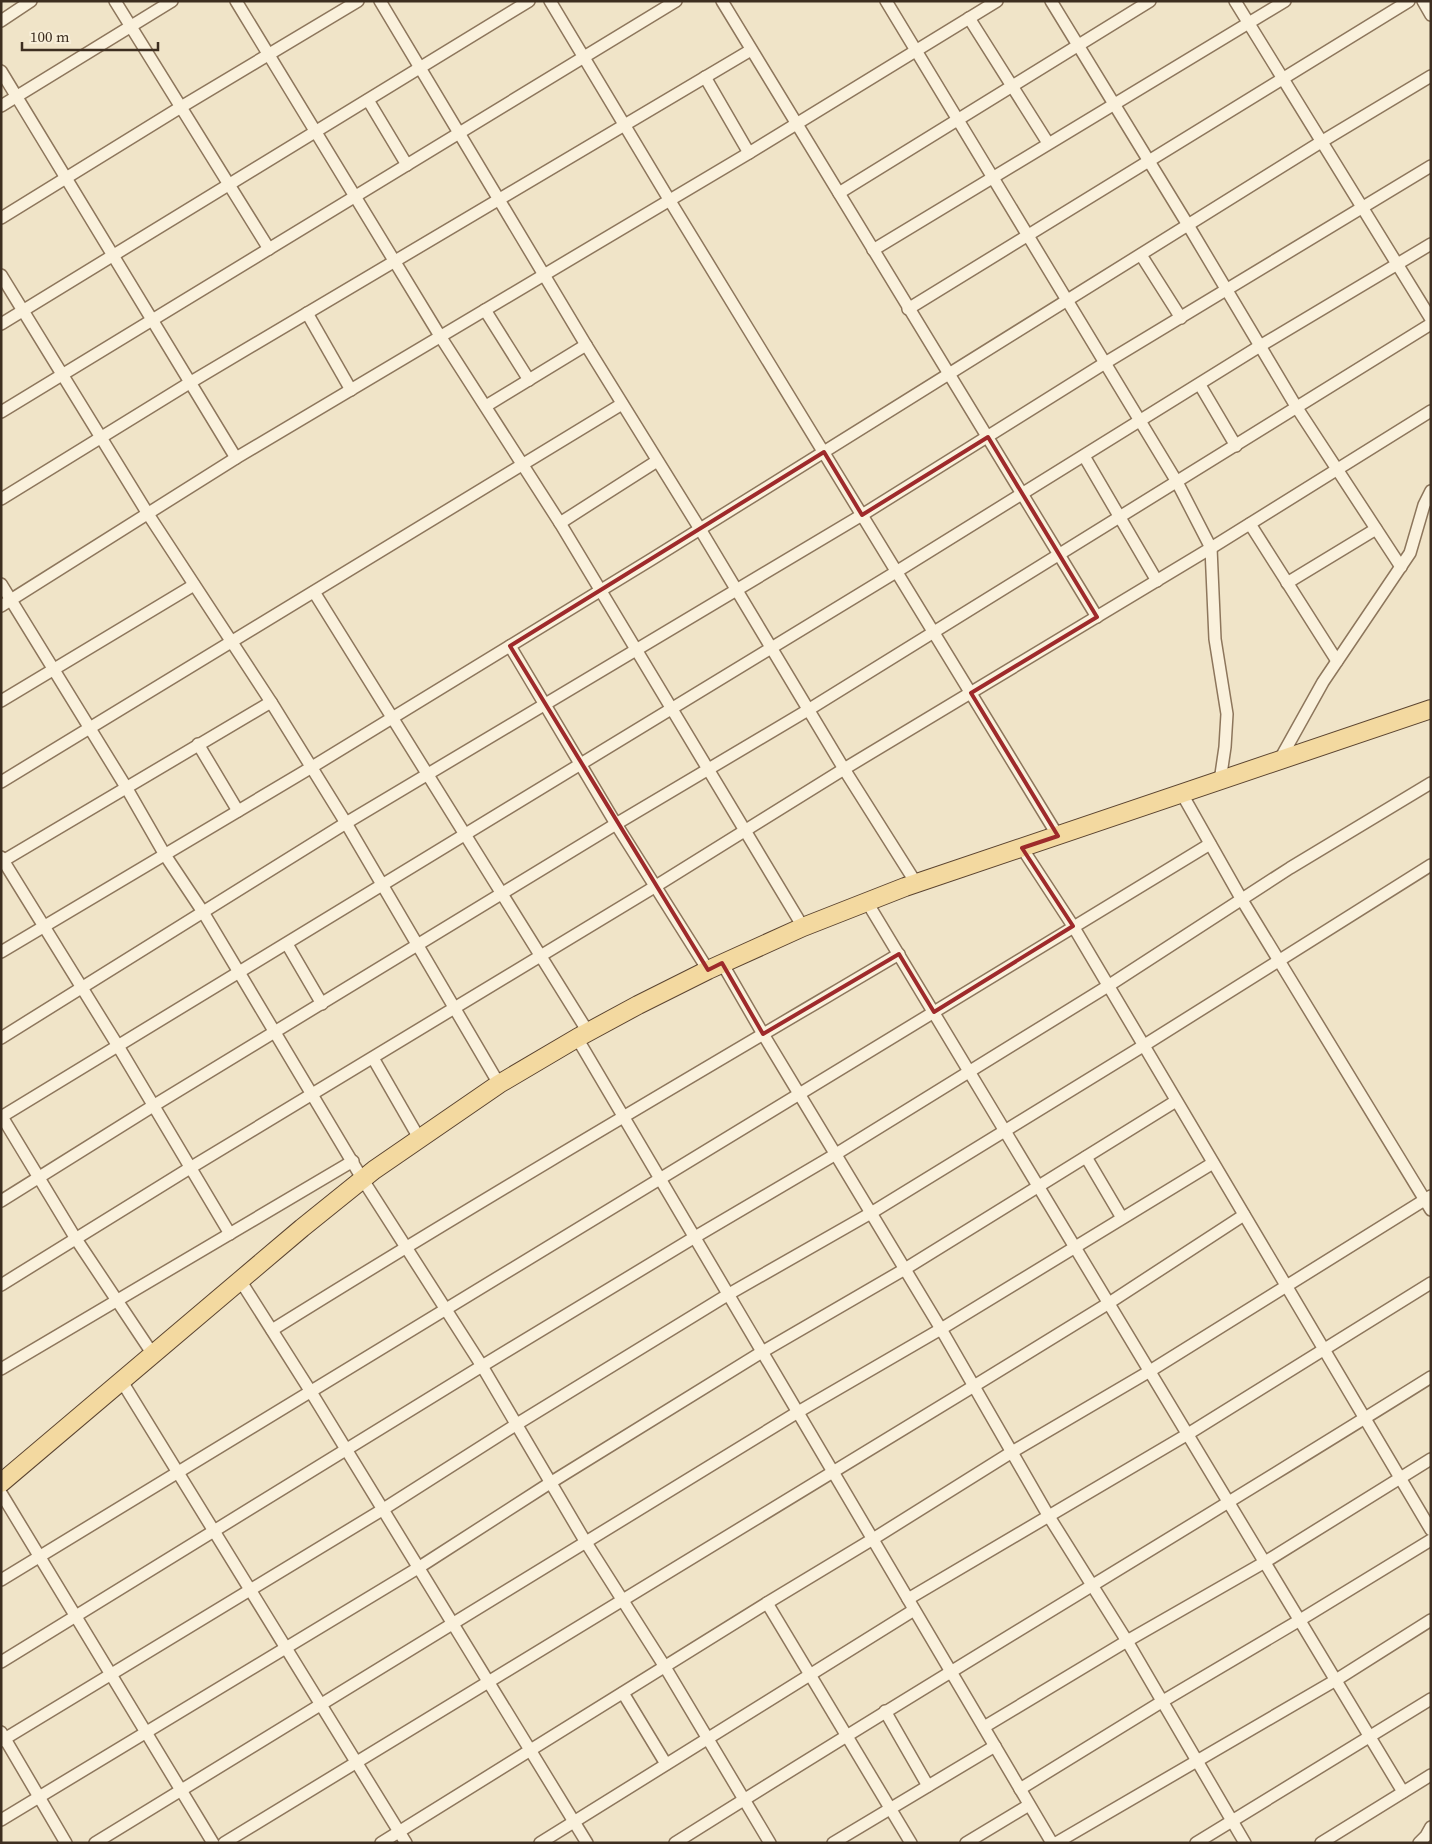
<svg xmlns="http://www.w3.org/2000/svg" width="1432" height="1844" viewBox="0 0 1432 1844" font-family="'Source Serif 4',serif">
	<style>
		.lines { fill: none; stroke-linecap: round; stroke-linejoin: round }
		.street-casing { stroke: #8d765c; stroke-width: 14 }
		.primary-casing { stroke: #5b4430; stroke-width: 20 }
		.street { stroke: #faf1dc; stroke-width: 11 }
		.primary { stroke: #f3d9a0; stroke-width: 18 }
		.marked { fill: none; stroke: #9e2a2b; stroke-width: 4; stroke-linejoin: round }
	</style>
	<rect width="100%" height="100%" fill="#f0e4c8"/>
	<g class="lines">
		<defs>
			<g id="street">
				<polyline points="115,1 269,249"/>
				<polyline points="236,1 440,336 560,523 803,927"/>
				<polyline points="380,1 586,345 700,529 844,769 916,883"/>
				<polyline points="550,1 670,201 1058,836"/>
				<polyline points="722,1 1097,617"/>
				<polyline points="886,1 1177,482 1211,548 1215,639 1227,714 1225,747 1220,781"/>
				<polyline points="1051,1 1188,225 1297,408 1401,567"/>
				<polyline points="1235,1 1431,319"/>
				<polyline points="1423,1 1431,15"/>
				<polyline points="969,18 1048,143"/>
				<polyline points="1,21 31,1"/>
				<polyline points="1,71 236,458"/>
				<polyline points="705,77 749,153"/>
				<polyline points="368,100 407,165"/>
				<polyline points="1,106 172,1"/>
				<polyline points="839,193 1150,1"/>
				<polyline points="1,218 181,107 358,1"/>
				<polyline points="873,250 1285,1"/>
				<polyline points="1141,255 1181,318"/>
				<polyline points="1,275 148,514 271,702 346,823 499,1084"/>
				<polyline points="908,309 1409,1"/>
				<polyline points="485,310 529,380"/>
				<polyline points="307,313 351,390"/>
				<polyline points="1,324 529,1"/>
				<polyline points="1200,385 1236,446"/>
				<polyline points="486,406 586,345"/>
				<polyline points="1,412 676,1"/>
				<polyline points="1084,456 1157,581"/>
				<polyline points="1,499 191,382 751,50"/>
				<polyline points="560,523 657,461"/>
				<polyline points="1250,524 1337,661"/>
				<polyline points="1287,583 1376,529"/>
				<polyline points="1,584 126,787 165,855 203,912 363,1180 482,1366 585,1541 665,1667 770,1843"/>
				<polyline points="314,592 588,1032"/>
				<polyline points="1,606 236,458 749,153 997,1"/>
				<polyline points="510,646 616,824 708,970"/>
				<polyline points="1,701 194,585"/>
				<polyline points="198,744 238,811"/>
				<polyline points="1279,761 1323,682 1410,553 1424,505 1431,491"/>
				<polyline points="1,782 622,404"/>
				<polyline points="1182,794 1242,900 1431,1210"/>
				<polyline points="1022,848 1073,926 1431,1530"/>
				<polyline points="1,857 118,1046 230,1234"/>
				<polyline points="1,862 271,702"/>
				<polyline points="867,902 1403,1792"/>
				<polyline points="287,944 322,1004"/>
				<polyline points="1,952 312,767 652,559 1321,142 1431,76"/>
				<polyline points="722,963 763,1034 941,1329 1048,1515 1127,1641 1245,1843"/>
				<polyline points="1,1038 346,823 862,515 1105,363 1431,166"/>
				<polyline points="577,1038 1052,1843"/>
				<polyline points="373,1058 419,1138"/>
				<polyline points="1,1115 76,1239 152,1353"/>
				<polyline points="1,1117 896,572 1260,346 1431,244"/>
				<polyline points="1086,1157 1122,1218"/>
				<polyline points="1,1201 153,1106 616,824 808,710 1431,324"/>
				<polyline points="240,1280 311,1392 587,1843"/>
				<polyline points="1,1285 190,1168 656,886 844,769 1211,548 1431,411"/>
				<path d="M272 1330C479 1201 689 1078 899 954"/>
				<polyline points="1,1369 353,1161"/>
				<polyline points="121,1380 406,1843"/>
				<polyline points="1,1493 213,1843"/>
				<polyline points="1,1580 1210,844"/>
				<polyline points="908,1599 1188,1434 1431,1283"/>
				<polyline points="767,1603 911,1843"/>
				<polyline points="1,1662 482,1366 695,1237 836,1154 1108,986 1290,868 1431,783"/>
				<polyline points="623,1693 666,1764"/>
				<polyline points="885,1711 928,1786"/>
				<polyline points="984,1727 1127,1641 1265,1562 1431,1459"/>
				<polyline points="1,1732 66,1843"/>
				<polyline points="1,1741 382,1510 517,1424 729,1294 871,1213 1143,1046 1431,865"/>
				<polyline points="1020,1789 1163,1701 1300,1620 1431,1540"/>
				<polyline points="1,1820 418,1568 550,1483 762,1352 905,1269 1176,1101"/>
				<polyline points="95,1843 798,1412 941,1329 1213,1163"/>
				<polyline points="224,1843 974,1386 1109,1303 1244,1215"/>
				<polyline points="381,1843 767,1603 873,1539 1012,1452 1150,1371 1431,1196"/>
				<polyline points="540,1843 914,1610"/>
				<path d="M675 1843C925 1685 1180 1534 1431 1377"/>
				<polyline points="833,1843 995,1746"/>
				<polyline points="966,1843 1029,1805"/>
				<polyline points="1056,1843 1336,1680 1431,1620"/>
				<polyline points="1196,1843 1431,1699"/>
				<polyline points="1321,1843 1431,1775"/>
				<polyline points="1419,1843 1426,1836 1431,1827"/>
			</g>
			<polyline id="primary" points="1,1483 302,1228 374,1170 499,1084 577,1038 638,1005 708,970 803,927 905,887 1431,709"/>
		</defs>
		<!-- street casing -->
		<use href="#street" class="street-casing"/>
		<!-- primary casing -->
		<use href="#primary" class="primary-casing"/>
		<!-- street -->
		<use href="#street" class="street"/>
		<!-- primary -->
		<use href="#primary" class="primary"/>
	</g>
	<!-- marked area -->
	<path class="marked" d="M988 437 1097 617 971 693 1058 836 1022 848 1073 926 934 1012 899 954 763 1034 722 963 708 970 510 646 824 452 862 515Z"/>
	<!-- border -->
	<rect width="1432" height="1844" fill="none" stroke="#3d2e20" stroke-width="5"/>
	<!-- scale -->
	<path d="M22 42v8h136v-8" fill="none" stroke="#3d2e20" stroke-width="2.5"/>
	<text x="30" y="42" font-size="15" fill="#3d2e20" stroke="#f7eed8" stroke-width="4" paint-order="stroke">100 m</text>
</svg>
